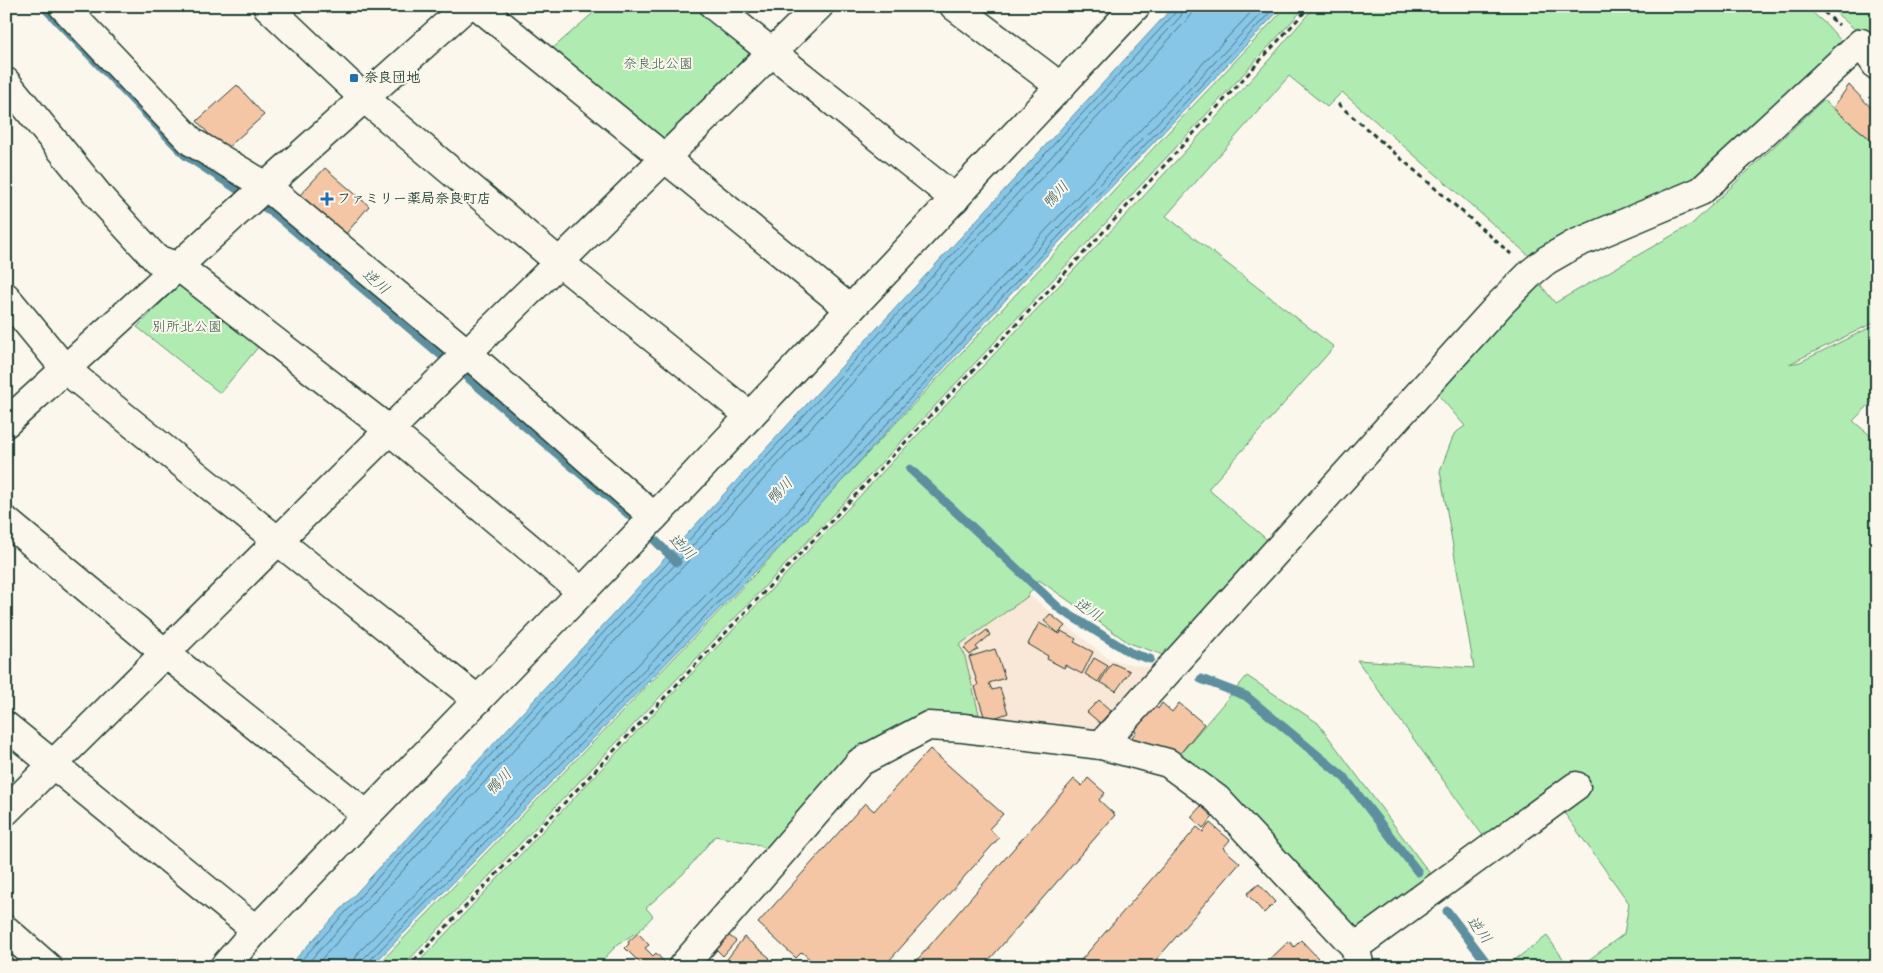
<svg xmlns="http://www.w3.org/2000/svg" width="1883" height="973" viewBox="0 0 1883 973" font-family="'Architects Daughter','Klee One',sans-serif">
	<style>
		.built { fill: #f9e8d7 }
		.green { fill: #b0ecb1; stroke: #689472 }
		.water { fill: #87c6e7; stroke: #5d8f9f }
		.lines { fill: none; stroke-linecap: round; stroke-linejoin: round }
		.shore { stroke: #49747c; stroke-width: 1 }
		.stream { stroke: #5d8f9f; stroke-width: 9 }
		.building { fill: #f5c6a5; stroke: #1f3d34 }
		.minor-casing { stroke: #1f3d34; stroke-width: 31 }
		.path { stroke: #1f3d34; stroke-width: 3; stroke-dasharray: 5 4; stroke-linecap: butt }
		.minor { stroke: #fbf7ec; stroke-width: 28 }
		.poi-dot { fill: #1f6fb2; stroke: #fbf7ec; stroke-width: 2 }
		.labels { text-anchor: middle; dominant-baseline: central; stroke-width: 4; stroke-linejoin: round; paint-order: stroke }
		.park-label { font-size: 14px; fill: #3c604d; stroke: #fbf7ec }
		.poi-label { font-size: 14px; font-weight: bold; fill: #1f3d34; stroke: #fbf7ec; text-anchor: start }
		.water-label { font-size: 15px; font-style: italic; fill: #395f61; stroke: #fbf7ec }
	</style>
	<rect width="100%" height="100%" fill="#fbf7ec"/>
	<filter id="ink" filterUnits="userSpaceOnUse"><feTurbulence type="fractalNoise" baseFrequency=".02" numOctaves="2"/><feDisplacementMap in="SourceGraphic" scale="10" xChannelSelector="R" yChannelSelector="G"/><feConvolveMatrix kernelMatrix="1 2 1 2 8 2 1 2 1" color-interpolation-filters="sRGB"/></filter>
	<g filter="url(#ink)">
		<!-- built -->
		<polygon class="built" points="1029,595 1110,660 1158,669 1094,733 993,719 979,714 964,653 959,645"/>
		<!-- green -->
		<g class="green">
			<polygon points="601,6 697,6 752,52 663,141 551,50"/>
			<path d="M1287 6H1306C1009 330 707 649 402 967H376L758 571 1032 277Z"/>
			<polygon points="1315,6 1805,6 1828,26 1847,48 1695,183 1535,261 1342,92 1327,107 1289,76 1166,216 1334,347 1208,489 1272,544 1169,657 1129,643 1039,580 1027,597 959,645 964,653 979,714 934,713 769,854 760,845 715,836 683,874 646,908 653,916 639,931 618,944 596,967 414,967 1142,198 1269,60"/>
			<polygon points="1828,6 1877,6 1877,53 1865,38"/>
			<polygon points="1823,100 1870,139 1877,149 1877,321 1789,364 1800,362 1877,324 1877,397 1853,421 1877,441 1877,967 1579,967 1624,934 1629,903 1550,793 1486,840 1357,660 1474,668 1440,471 1454,434 1465,426 1434,390 1537,280 1555,303 1692,224"/>
			<polygon points="182,282 259,346 220,393 137,327"/>
			<polygon points="1247,676 1318,723 1434,879 1357,936 1180,754"/>
			<polygon points="1547,936 1569,967 1505,967"/>
		</g>
		<!-- water -->
		<polygon class="water" points="1174,6 1283,6 1029,274 820,505 371,967 288,967"/>
		<g class="lines">
			<!-- shore -->
			<g class="shore">
				<polyline points="295,967 1176,12 1178,6"/>
				<polyline points="304,967 1181,16 1184,6"/>
				<polyline points="314,967 1186,21 1191,14 1192,6"/>
				<polyline points="354,967 355,959 359,952 806,492 1016,262 1257,6"/>
				<polyline points="361,967 362,960 367,955 812,497 1021,267 1268,6"/>
				<polyline points="368,967 371,959 816,502 1026,271 1276,6"/>
			</g>
			<!-- stream -->
			<g class="stream">
				<polyline points="43,6 185,155 275,214 626,512 677,562"/>
				<polyline points="910,469 1060,609 1131,653 1150,659"/>
				<polyline points="1201,679 1246,696 1345,778 1418,872"/>
				<polyline points="1447,911 1490,967"/>
			</g>
		</g>
		<!-- building -->
		<g class="building">
			<polygon points="237,85 264,115 224,151 197,121"/>
			<polygon points="1849,85 1877,114 1877,149 1870,139 1833,108"/>
			<polygon points="325,168 369,206 345,235 300,195"/>
			<polygon points="1050,614 1065,626 1058,633 1044,621"/>
			<polygon points="1039,623 1060,634 1061,631 1076,639 1074,642 1093,652 1082,674 1065,665 1064,668 1047,659 1048,656 1028,644"/>
			<polygon points="987,630 990,635 976,647 978,649 970,655 964,648"/>
			<polygon points="995,649 1005,678 989,683 992,690 1000,688 1008,713 994,718 984,716 975,687 978,685 969,657"/>
			<polygon points="1094,658 1108,666 1098,682 1085,674"/>
			<polygon points="1112,663 1130,671 1116,691 1100,682"/>
			<polygon points="1099,700 1111,711 1100,723 1087,712"/>
			<polygon points="1162,703 1172,712 1179,703 1204,724 1174,761 1128,742 1136,732 1134,731 1154,705 1158,709"/>
			<polygon points="930,749 1003,814 989,829 999,838 887,963 891,967 818,967 802,952 796,958 758,923 865,803 874,811"/>
			<polygon points="1088,778 1105,793 1099,800 1115,815 983,967 911,967 1074,779 1082,786"/>
			<polygon points="1201,806 1213,817 1203,828 1191,817"/>
			<polygon points="1210,823 1230,840 1223,848 1240,863 1150,967 1075,967 1197,827 1203,832"/>
			<polygon points="1259,884 1275,902 1264,913 1247,894"/>
			<polygon points="638,933 649,945 645,948 653,956 656,953 665,963 660,967 650,967 646,963 643,966 625,948 629,944 628,942"/>
			<polygon points="727,934 736,941 723,956 715,948"/>
			<polygon points="744,937 770,958 763,967 721,967"/>
			<polygon points="1301,940 1318,958 1310,965 1312,967 1262,967 1289,941 1294,947"/>
		</g>
		<g class="lines">
			<defs>
				<g id="minor">
					<polyline points="63,6 192,142 266,186 467,353 654,517"/>
					<polyline points="267,6 364,98 559,262 750,416"/>
					<polyline points="478,6 850,309"/>
					<polyline points="714,6 955,199"/>
					<polyline points="954,6 1061,87"/>
					<polyline points="6,82 103,201 156,259 179,267 389,430 582,592"/>
					<polyline points="6,297 65,369 278,541 478,700"/>
					<polyline points="6,423 266,186 467,6"/>
					<polyline points="6,521 165,653 367,815"/>
					<polyline points="6,726 256,930"/>
					<polyline points="1101,745 1501,303 1532,272 1547,260 1575,244 1701,191 1861,43 1877,66"/>
					<polyline points="6,811 467,353 819,6"/>
					<polyline points="6,930 48,967"/>
					<polyline points="1355,947 1576,786"/>
					<polyline points="224,967 256,930 681,489 1136,6"/>
					<polyline points="682,967 860,762 928,726 963,728 1101,745 1168,763 1217,799 1355,947 1360,967"/>
				</g>
			</defs>
			<!-- minor casing -->
			<use href="#minor" class="minor-casing"/>
			<!-- path -->
			<g class="path">
				<polyline points="1817,6 1839,25"/>
				<polyline points="1338,104 1511,254"/>
				<polyline points="408,967 667,695 1096,240 1310,6"/>
			</g>
			<!-- minor -->
			<use href="#minor" class="minor"/>
		</g>
	</g>
	<!-- markers -->
	<g class="poi-dot">
		<rect x="349" y="73" width="10" height="10" rx="2.5"/>
		<path d="M324.5 191.5h5v5h5v5h-5v5h-5v-5h-5v-5h5z"/>
	</g>
	<g class="labels">
		<!-- park labels -->
		<g class="park-label">
			<text x="658" y="64">奈良北公園</text>
			<text x="187" y="327">別所北公園</text>
		</g>
		<!-- poi labels -->
		<g class="poi-label">
			<text x="364" y="78">奈良団地</text>
			<text x="337" y="199">ファミリー薬局奈良町店</text>
		</g>
		<!-- water labels -->
		<g class="water-label">
			<text transform="translate(1056 195) rotate(-47)">鴨川</text>
			<text transform="translate(376 282) rotate(40)">逆川</text>
			<text transform="translate(780 491) rotate(-46)">鴨川</text>
			<text transform="translate(682 547) rotate(44)">逆川</text>
			<text transform="translate(1088 610) rotate(32)">逆川</text>
			<text transform="translate(499 782) rotate(-46)">鴨川</text>
			<text transform="translate(1479 930) rotate(53)">逆川</text>
		</g>
	</g>
	<!-- margin -->
	<rect width="1883" height="973" fill="none" stroke="#fbf7ec" stroke-width="25"/>
	<rect x="12" y="12" width="1858" height="948" fill="none" stroke="#1f3d34" stroke-width="2" filter="url(#ink)"/>
</svg>
